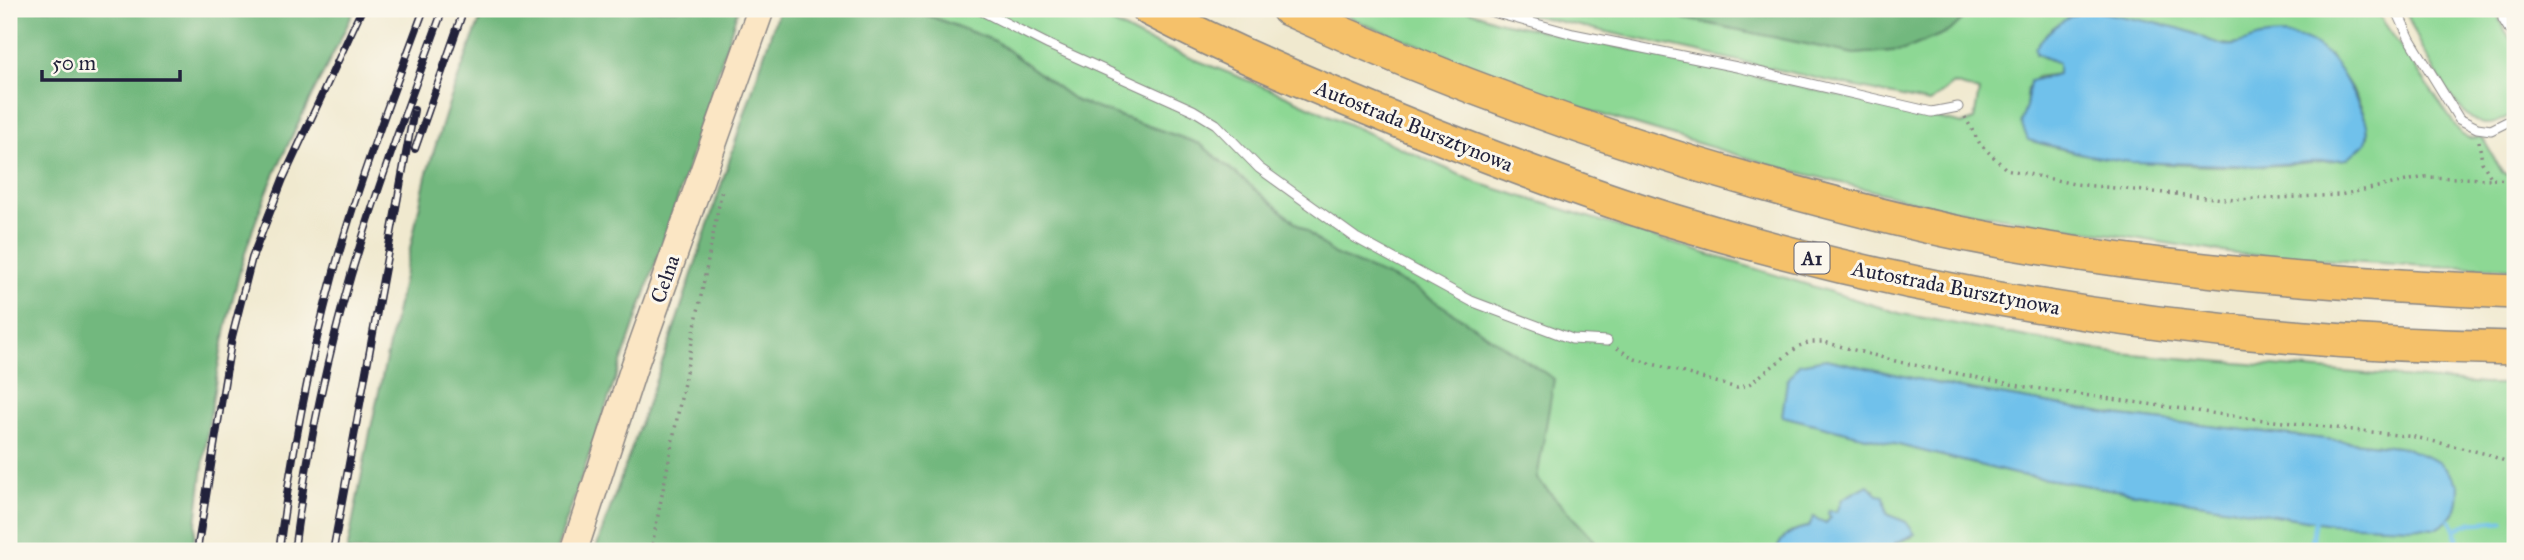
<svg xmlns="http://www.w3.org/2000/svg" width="2524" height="560" viewBox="0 0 2524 560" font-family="'IM FELL Great Primer',serif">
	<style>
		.green { fill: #8dd894; stroke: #587d68; stroke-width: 2; fill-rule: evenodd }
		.forest { fill: #72b87e; stroke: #4a6d5c; stroke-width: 2 }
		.water { fill: #70c1eb; stroke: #497293; stroke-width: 2 }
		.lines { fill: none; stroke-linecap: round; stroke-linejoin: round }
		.stream { stroke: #70c1eb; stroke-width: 5 }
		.lane-casing { stroke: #898685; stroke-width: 11 }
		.secondary-casing { stroke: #898685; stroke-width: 29 }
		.highway-casing { stroke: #898685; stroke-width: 36 }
		.path { stroke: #898685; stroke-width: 3.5; stroke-dasharray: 2 5; stroke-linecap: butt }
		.lane { stroke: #fff; stroke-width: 9 }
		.secondary { stroke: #fbe6c4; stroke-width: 26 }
		.highway { stroke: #f5c16b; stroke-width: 33 }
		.rail-casing { stroke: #22223b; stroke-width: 8 }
		.rail { stroke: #fbf7ec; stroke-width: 5; stroke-dasharray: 16; stroke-linecap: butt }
		.labels { text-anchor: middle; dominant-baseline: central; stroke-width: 6; stroke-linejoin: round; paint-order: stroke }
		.shield { fill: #fbf7ec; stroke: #636270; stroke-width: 2 }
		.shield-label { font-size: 19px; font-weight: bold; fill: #22223b }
		.street-label { font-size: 21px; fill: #22223b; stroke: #fbf7ec }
	</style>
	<rect width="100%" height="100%" fill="#fbf7ec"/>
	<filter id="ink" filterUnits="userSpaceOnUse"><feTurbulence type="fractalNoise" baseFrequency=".0143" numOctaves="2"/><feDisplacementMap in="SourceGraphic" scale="14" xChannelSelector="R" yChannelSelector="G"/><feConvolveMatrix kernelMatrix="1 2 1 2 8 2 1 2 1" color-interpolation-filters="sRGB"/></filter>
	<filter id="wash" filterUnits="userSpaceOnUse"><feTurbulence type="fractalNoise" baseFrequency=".00686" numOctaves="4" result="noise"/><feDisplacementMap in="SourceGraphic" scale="28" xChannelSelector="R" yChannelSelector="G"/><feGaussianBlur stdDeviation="1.57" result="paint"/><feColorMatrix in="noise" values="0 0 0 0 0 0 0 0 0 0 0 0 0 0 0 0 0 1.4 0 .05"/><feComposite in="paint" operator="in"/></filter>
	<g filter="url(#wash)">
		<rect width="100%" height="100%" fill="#f0e9cf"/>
		<!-- green -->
		<g class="green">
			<path d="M911 9H1086L1143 39 1282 94 1478 183 1902 314 2108 352 2483 384H2515V551H1898L1895 543 1912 537 1906 522 1887 514 1874 489 1838 513 1829 510 1831 517 1826 523 1820 522 1815 517 1809 527C1794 528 1780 536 1777 551H1604L1537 479 1415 288 1334 254 1200 144 1076 101 995 41ZM1826 359 1953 387 2121 416 2406 448 2315 521 2015 474 1782 416Z"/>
			<path d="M1333 9H1464L1497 21 1732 71 1963 124 1974 120 1979 91 1953 84 1929 103 1503 9H1638L1854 54 1904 50 1950 31 1973 9H2371L2376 11 2462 135 2469 138 2482 137 2502 172 2515 179V268L2426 266 2236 254 1937 207 1778 167 1596 113 1362 23ZM2094 10C2123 18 2152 22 2181 30 2206 36 2217 50 2245 43L2329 55C2345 78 2368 108 2368 137L2347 159C2317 161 2286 166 2256 166 2180 167 2102 163 2029 140L2021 122 2026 107 2028 87 2037 77 2058 74V63L2036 54C2043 27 2069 16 2094 10Z"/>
			<path d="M2405 9H2497C2498 27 2513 37 2515 49 2519 66 2515 94 2515 112 2504 119 2493 127 2480 123 2453 115 2415 35 2405 9Z"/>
		</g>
		<!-- forest -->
		<g class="forest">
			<path d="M9 9H355C318 87 273 164 247 247 217 345 204 450 193 551H9Z"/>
			<polygon points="484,9 738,9 675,207 556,551 347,551 370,432 426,176 449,103"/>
			<polygon points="779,9 911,9 995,41 1076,101 1200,144 1334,254 1415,288 1554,379 1537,479 1604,551 595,551 672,335"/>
			<polygon points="1638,9 1973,9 1950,31 1904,50 1854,54"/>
		</g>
		<!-- water -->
		<g class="water">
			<path d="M2094 10C2123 18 2155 21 2184 30 2198 34 2209 42 2224 45 2238 47 2247 40 2260 37 2310 28 2332 51 2352 92 2360 108 2372 124 2366 142L2347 159 2257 166 2130 162 2088 155 2028 140 2021 122 2026 107 2030 81 2058 74V63L2036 53 2035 48C2049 28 2070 12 2094 10Z"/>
			<path d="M1826 359 1953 387 2121 416 2406 448 2441 463 2459 485C2459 507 2457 517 2437 528L2331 524 2015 474 1782 416 1787 381 1799 364Z"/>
			<path d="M1868 485 1878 495 1884 496 1887 514 1906 522 1915 534 1895 543 1898 551H1777C1780 536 1794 529 1809 527L1813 517 1826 523 1831 517 1828 514 1829 510 1837 512 1842 499Z"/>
		</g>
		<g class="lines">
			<!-- stream -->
			<g class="stream">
				<polyline points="2450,521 2455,529 2459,551"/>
				<polyline points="2455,529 2471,523 2503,521"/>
				<polyline points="2311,551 2315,521"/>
			</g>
		</g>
	</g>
	<g filter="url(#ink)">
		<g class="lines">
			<defs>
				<g id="lane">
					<polyline points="978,9 1049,45 1193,110 1216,124 1259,168 1356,238 1471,301 1572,339 1607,341"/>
					<polyline points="1482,9 1573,34 1737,67 1932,112 1958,107"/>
					<polyline points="2396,9 2410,39 2459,119 2477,128 2491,130 2515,118"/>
					<polyline points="2502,9 2503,19 2515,39"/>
				</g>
				<polyline id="secondary" points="574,551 633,370 761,9"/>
				<g id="highway">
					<path d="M1149 9C1235 54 1325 91 1416 128 1498 160 1580 192 1664 218 1940 303 2227 343 2515 348"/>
					<path d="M1288 9C1440 79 1599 137 1760 183 1828 202 1895 220 1964 234 2146 270 2330 284 2515 292"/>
				</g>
			</defs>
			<!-- lane casing -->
			<use href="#lane" class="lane-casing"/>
			<!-- secondary casing -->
			<use href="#secondary" class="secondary-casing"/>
			<!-- highway casing -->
			<use href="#highway" class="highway-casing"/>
			<!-- path -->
			<g class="path">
				<polyline points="1965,117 1980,144 2006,169 2074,184 2235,200 2340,195 2425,177 2492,179"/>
				<polyline points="2479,141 2482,162 2492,179 2515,180"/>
				<polyline points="1617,348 1635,359 1737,388 1748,385 1799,346 1811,342 1824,342 1899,362 2020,386 2239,417 2415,437 2487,454 2515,465"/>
				<polyline points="651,551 722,189"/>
			</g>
			<!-- lane -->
			<use href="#lane" class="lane"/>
			<!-- secondary -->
			<use href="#secondary" class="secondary"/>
			<!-- highway -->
			<use href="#highway" class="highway"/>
			<defs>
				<g id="rail">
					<polyline points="415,149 464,9"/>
					<polyline points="197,551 232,337 252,258 283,179 362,9"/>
					<path d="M279 551C294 434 318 316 354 204 375 138 400 74 424 9"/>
					<path d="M294 551C306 458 325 365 351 275 378 185 411 97 443 9"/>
					<polyline points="333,551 414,110"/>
				</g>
			</defs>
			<!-- rail casing -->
			<use href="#rail" class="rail-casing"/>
			<!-- rail -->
			<use href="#rail" class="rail"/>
		</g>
	</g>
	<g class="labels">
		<!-- shield labels -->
		<rect class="shield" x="1794.5" y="242.5" width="35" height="31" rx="5"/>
		<g class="shield-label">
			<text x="1812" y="258">A1</text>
		</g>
		<!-- street labels -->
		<g class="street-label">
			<text transform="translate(1414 126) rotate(22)">Autostrada Bursztynowa</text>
			<text transform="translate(665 279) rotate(-71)">Celna</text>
			<text transform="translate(1956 288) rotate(11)">Autostrada Bursztynowa</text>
		</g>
	</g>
	<!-- margin -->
	<rect width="2524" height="560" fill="none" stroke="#fbf7ec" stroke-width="35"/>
	<!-- scale -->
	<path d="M42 70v10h138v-10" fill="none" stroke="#22223b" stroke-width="3.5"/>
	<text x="52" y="70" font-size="21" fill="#22223b" stroke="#fbf7ec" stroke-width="5" paint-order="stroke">50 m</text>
</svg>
